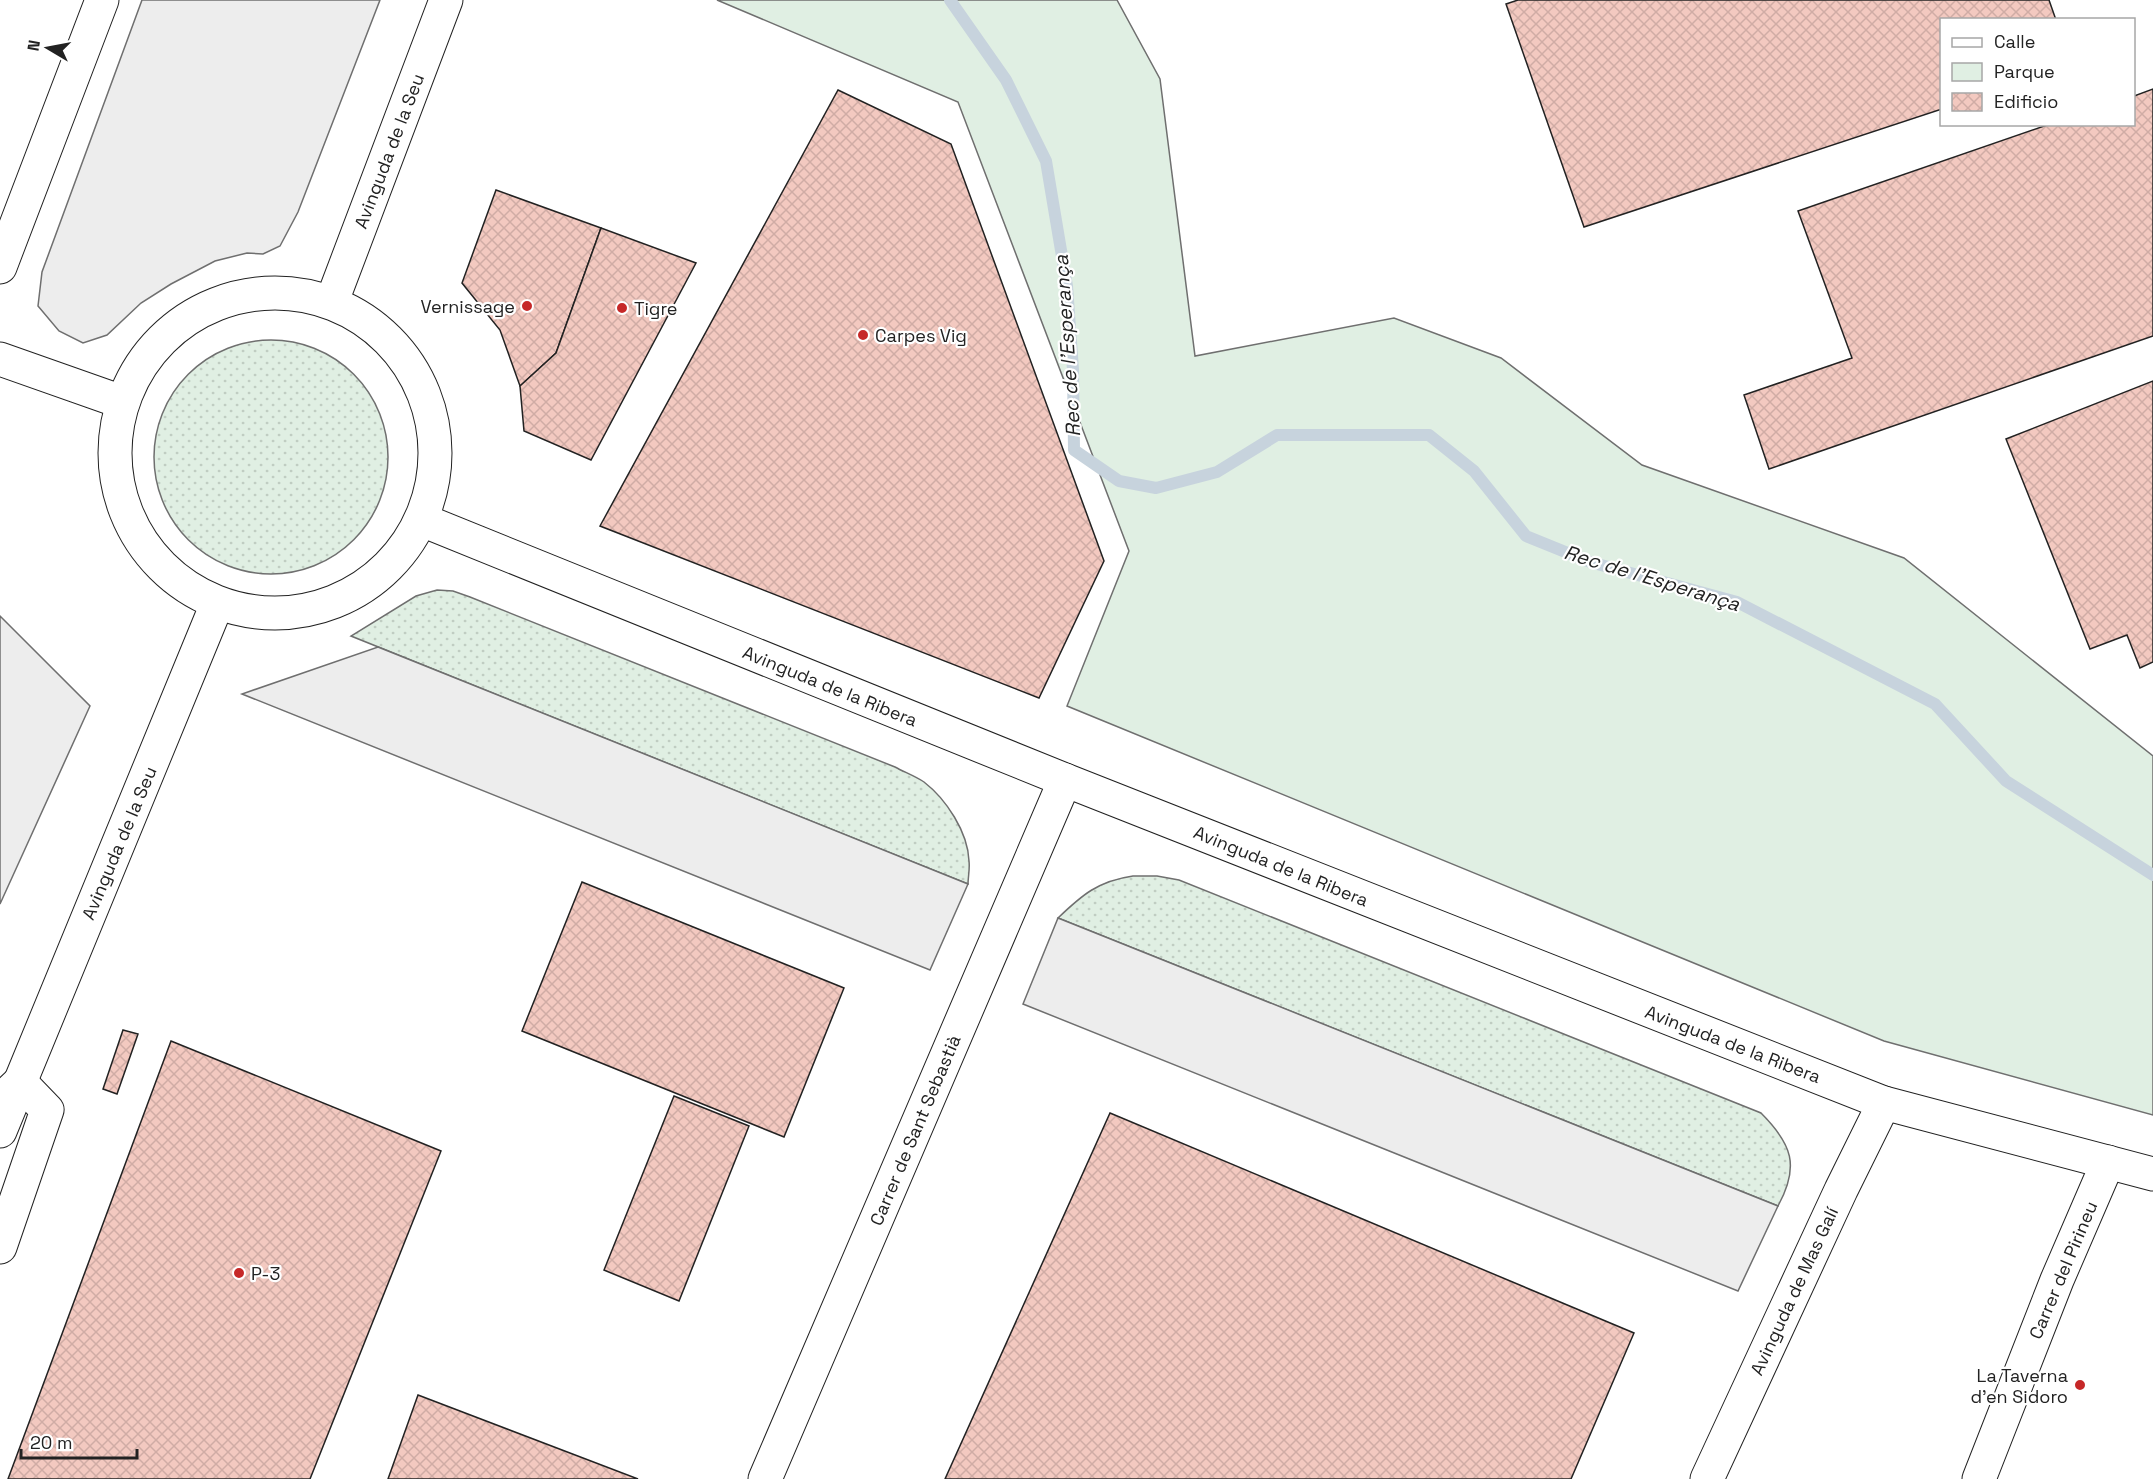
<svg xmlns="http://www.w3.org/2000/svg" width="2153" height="1479" viewBox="0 0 2153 1479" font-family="'Space Grotesk',sans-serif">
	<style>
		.grass { fill: url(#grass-dots); stroke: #6f6f6f; stroke-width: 1.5 }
		.park { fill: #e0efe3; stroke: #6f6f6f; stroke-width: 1.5 }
		.parking { fill: #ededed; stroke: #6f6f6f; stroke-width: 1.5 }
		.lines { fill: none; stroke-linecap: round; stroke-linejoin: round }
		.stream { stroke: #c7d3dd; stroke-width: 12 }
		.building { fill: url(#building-cross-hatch); stroke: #222; stroke-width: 1.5 }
		.minor-casing { stroke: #222; stroke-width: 35 }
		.tertiary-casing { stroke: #222; stroke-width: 35 }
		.minor { stroke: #fff; stroke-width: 33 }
		.tertiary { stroke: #fff; stroke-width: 33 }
		.poi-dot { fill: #c62828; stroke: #fff; stroke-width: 2 }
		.labels { text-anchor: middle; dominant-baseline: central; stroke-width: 4.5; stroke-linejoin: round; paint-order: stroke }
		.street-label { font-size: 18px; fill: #222; stroke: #fff }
		.poi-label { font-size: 18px; fill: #222; stroke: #fff; text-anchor: start }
		.water-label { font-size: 20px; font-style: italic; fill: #222; stroke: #fff }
	</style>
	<defs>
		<pattern id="grass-dots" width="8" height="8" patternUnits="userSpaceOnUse" patternTransform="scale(1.5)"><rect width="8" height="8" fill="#e0efe3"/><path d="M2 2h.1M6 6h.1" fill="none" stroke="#c0cdc2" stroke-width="1.8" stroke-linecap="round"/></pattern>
		<pattern id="building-cross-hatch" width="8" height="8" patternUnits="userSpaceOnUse" patternTransform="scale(1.5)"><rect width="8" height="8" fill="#f3c9c0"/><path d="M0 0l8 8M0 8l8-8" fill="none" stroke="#d0aca5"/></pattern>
	</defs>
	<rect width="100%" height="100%" fill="#fff"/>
	<!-- grass -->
	<g class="grass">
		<circle cx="271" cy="457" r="117"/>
		<path d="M437 590 453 591 470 597 895 767C904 772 915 776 924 782 946 799 968 832 969 861 970 869 968 877 968 884L351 636 416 596Z"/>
		<path d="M1133 876H1157L1179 880 1761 1113C1792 1144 1800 1166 1778 1206L1058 918C1082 895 1098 881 1133 876Z"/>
	</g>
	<!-- park -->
	<polygon class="park" points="717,0 1117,0 1160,79 1195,356 1394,318 1501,358 1642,465 1904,558 2153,756 2153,1115 1884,1041 1067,706 1129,551 958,102"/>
	<!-- parking -->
	<g class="parking">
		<polygon points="142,0 380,0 298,212 280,246 263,254 247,253 215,261 171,284 141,303 107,335 83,343 59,331 38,306 42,272"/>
		<polygon points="0,616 90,706 0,904"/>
		<polygon points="378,647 968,884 930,970 242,694"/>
		<polygon points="1058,918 1778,1206 1738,1291 1023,1004"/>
	</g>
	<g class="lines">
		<!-- stream -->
		<polyline class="stream" points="950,0 1006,80 1046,161 1067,286 1073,370 1074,450 1119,481 1156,488 1217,472 1277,435 1429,435 1474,471 1526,536 1590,562 1737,602 1935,704 2006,781 2153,875"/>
	</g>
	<!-- building -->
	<g class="building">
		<polygon points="1518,0 2049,0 2056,20 1942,20 1942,109 1584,227 1506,4"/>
		<polygon points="2153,89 2153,336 1769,469 1744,395 1852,358 1798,211 2050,124 2134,124 2134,96"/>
		<polygon points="838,90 951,144 1104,561 1039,698 600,526"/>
		<polygon points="496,190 601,228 556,353 520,386 500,330 462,283"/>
		<polygon points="601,228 696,263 591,460 524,431 520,386 556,353"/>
		<polygon points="2153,381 2153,662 2140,668 2127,635 2090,649 2006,439"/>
		<polygon points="582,882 844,988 784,1137 522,1031"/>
		<polygon points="123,1030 138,1034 117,1094 103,1089"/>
		<polygon points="171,1041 441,1151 310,1479 8,1479"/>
		<polygon points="674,1096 749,1126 679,1301 604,1270"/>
		<polygon points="1110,1113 1634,1333 1571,1479 945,1479"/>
		<polygon points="418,1395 638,1479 388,1479"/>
	</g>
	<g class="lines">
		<defs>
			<g id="minor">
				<polyline points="0,267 102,0"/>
				<polyline points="0,359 122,402"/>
				<polyline points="422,520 1065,780 1884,1103 2153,1174"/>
				<polyline points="0,1247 47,1110 20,1082 1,1100"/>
				<polyline points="765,1479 1065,780"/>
				<polyline points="1707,1479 1841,1190 1884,1103"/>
				<polyline points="1979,1479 2057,1280 2108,1162"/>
			</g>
			<g id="tertiary">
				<circle cx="275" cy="453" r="160"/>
				<polyline points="332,301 446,0"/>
				<polyline points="0,1131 217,604"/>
			</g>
		</defs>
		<!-- minor casing -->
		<use href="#minor" class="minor-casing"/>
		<!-- tertiary casing -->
		<use href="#tertiary" class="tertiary-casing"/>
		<!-- minor -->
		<use href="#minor" class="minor"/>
		<!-- tertiary -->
		<use href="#tertiary" class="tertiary"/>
	</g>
	<!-- markers -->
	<g class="poi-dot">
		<circle cx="527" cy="306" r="6"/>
		<circle cx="622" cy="308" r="6"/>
		<circle cx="863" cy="335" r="6"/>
		<circle cx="239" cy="1273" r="6"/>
		<circle cx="2080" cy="1385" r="6"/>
	</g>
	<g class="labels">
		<!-- street labels -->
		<g class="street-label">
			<text transform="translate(389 151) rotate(-69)">Avinguda de la Seu</text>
			<text transform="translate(830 686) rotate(22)">Avinguda de la Ribera</text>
			<text transform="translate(119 843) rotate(-67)">Avinguda de la Seu</text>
			<text transform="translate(1281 866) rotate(22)">Avinguda de la Ribera</text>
			<text transform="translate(1733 1044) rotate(21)">Avinguda de la Ribera</text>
			<text transform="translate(915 1130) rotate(-67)">Carrer de Sant Sebastià</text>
			<text transform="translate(2063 1270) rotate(-67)">Carrer del Pirineu</text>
			<text transform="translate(1794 1291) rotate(-65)">Avinguda de Mas Galí</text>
		</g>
		<!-- poi labels -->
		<g class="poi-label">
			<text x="515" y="306" text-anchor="end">Vernissage</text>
			<text x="634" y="308">Tigre</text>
			<text x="875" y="335">Carpes Vig</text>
			<text x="251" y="1273">P-3</text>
			<text x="2068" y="1375" text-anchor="end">La Taverna<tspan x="2068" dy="21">d'en Sidoro</tspan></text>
		</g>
		<!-- water labels -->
		<g class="water-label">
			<text transform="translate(1067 346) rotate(-94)">Rec de l'Esperança</text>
			<text transform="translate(1652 578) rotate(17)">Rec de l'Esperança</text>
		</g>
	</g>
	<!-- legend -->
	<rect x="1940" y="18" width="195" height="108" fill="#ffffff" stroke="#a7a7a7" stroke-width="1.5"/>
	<rect x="1952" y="38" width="30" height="9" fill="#ffffff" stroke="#a7a7a7" stroke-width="1.5"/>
	<text x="1994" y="48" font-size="18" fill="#222222">Calle</text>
	<rect x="1952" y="63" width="30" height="18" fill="#e0efe3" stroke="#a7a7a7" stroke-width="1.5"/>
	<text x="1994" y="78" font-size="18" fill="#222222">Parque</text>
	<rect x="1952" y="93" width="30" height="18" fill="url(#building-cross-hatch)" stroke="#a7a7a7" stroke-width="1.5"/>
	<text x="1994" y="108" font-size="18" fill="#222222">Edificio</text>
	<!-- north arrow -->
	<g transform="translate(48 48) rotate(280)" stroke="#ffffff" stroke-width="4.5" paint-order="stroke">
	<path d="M0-4.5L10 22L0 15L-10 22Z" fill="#222222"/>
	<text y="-9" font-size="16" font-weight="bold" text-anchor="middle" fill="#222222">N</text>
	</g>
	<!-- scale -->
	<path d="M21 1449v9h116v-9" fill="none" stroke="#222222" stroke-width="3"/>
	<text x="30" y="1449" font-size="18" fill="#222222" stroke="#ffffff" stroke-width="4.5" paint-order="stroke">20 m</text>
</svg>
